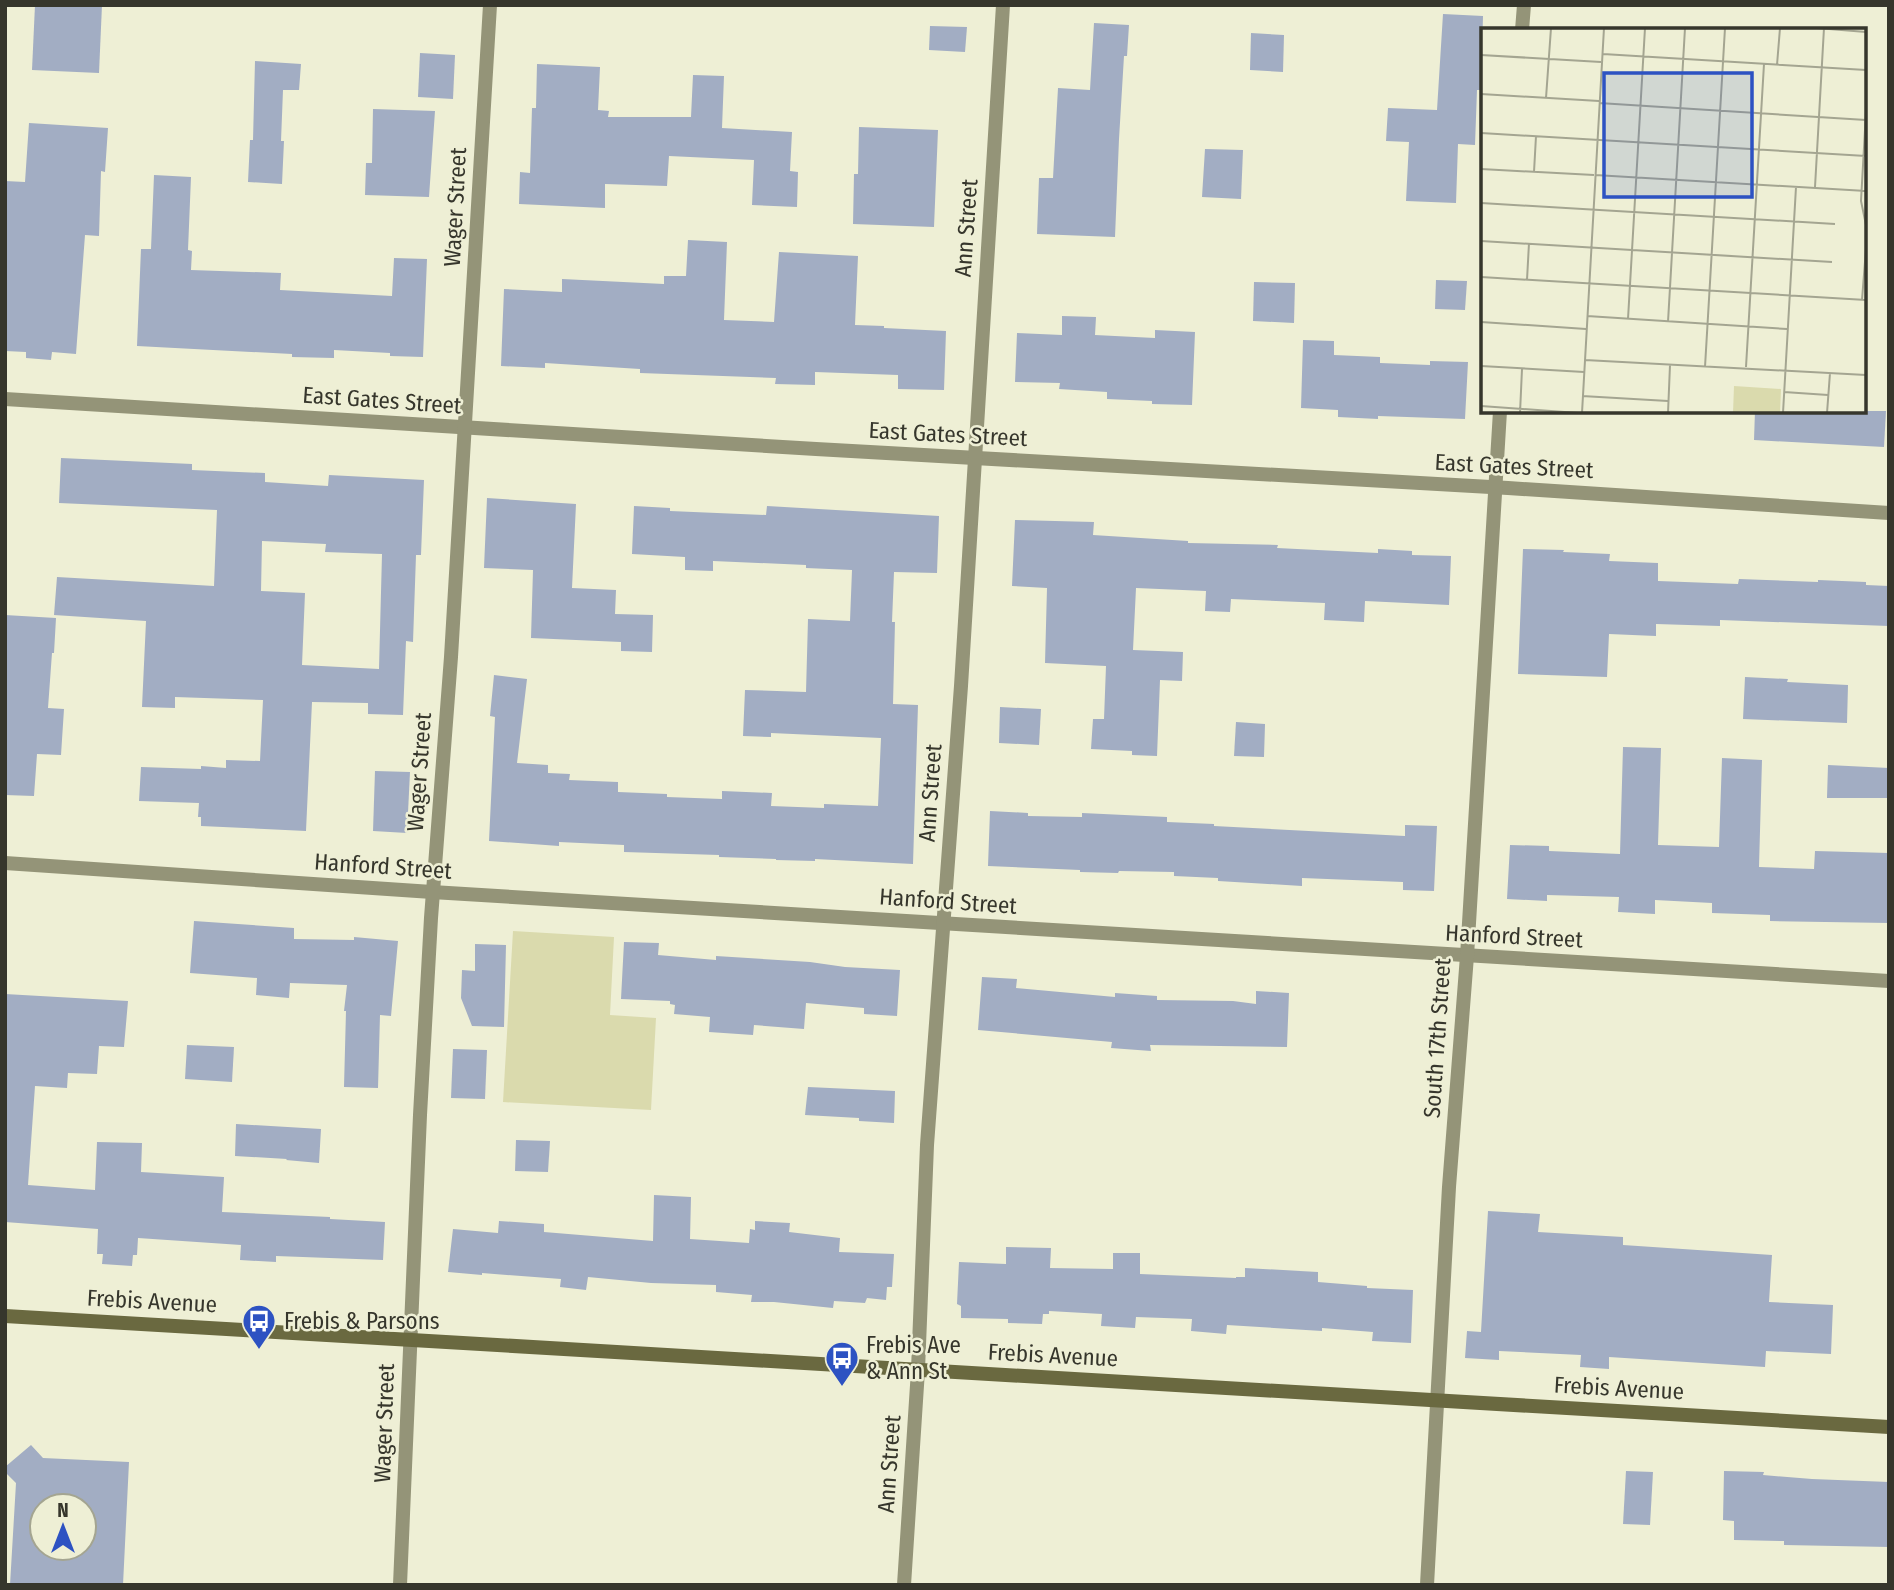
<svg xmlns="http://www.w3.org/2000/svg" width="1894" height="1590" viewBox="0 0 1894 1590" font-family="'Fira Sans Condensed',sans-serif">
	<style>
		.green { fill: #dadaad }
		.building { fill: #a2adc3; fill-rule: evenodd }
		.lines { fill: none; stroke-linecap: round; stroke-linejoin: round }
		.street { stroke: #949478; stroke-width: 14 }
		.secondary { stroke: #6a6940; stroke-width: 14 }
		.labels { text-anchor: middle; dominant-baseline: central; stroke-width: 5; stroke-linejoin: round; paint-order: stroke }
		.street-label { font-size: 23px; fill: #36362c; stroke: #eeefd5 }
		.poi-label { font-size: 23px; fill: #36362c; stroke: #eeefd5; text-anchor: start }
		.inset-road { fill: none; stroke: #a4a591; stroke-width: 2 }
		.view { fill: #2d52c2; fill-opacity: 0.15; stroke: #2d52c2; stroke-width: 3.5 }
		.inset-edge { fill: none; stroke: #36362c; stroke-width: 3.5 }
	</style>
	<rect width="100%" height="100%" fill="#eeefd5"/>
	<!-- green -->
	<polygon class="green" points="513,931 614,937 610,1015 656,1018 651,1110 503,1102"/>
	<!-- building -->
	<g class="building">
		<polygon points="35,5 102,5 99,73 32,70"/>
		<polygon points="1443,14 1483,16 1481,90 1477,90 1475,145 1458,144 1456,203 1406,201 1409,142 1386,141 1388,108 1437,110"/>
		<polygon points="1094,23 1129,25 1127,56 1124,56 1119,139 1115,237 1037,234 1039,178 1053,178 1058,88 1090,90"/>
		<polygon points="930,26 967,27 965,52 929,50"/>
		<polygon points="1251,33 1284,35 1283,72 1250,70"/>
		<polygon points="420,53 455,55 453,99 418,97"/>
		<polygon points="255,61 301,64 299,90 283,90 281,141 284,141 282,184 248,182 250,140 253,140"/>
		<polygon points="537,64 600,67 598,110 609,111 608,117 691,117 693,75 724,76 722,128 792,132 790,171 798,172 797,207 752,205 754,160 669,156 667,186 605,184 605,208 519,204 520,172 530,173 532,108 536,108"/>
		<polygon points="373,109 435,111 429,197 365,195 366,163 372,163"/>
		<polygon points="29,123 108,128 105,172 101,171 99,236 85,235 76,354 52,352 51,360 26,358 26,352 5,351 5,181 25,182"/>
		<polygon points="859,127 938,130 934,227 853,224 854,174 858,174"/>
		<polygon points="1205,149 1243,150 1241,199 1202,197"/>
		<polygon points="154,175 191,177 188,250 192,251 191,270 281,273 280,290 392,296 394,258 427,259 423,357 390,356 390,353 334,350 334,358 292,357 292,354 232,351 137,346 141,249 151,249"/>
		<polygon points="688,240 727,242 724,320 774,322 779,252 858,256 855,325 884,326 884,328 946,331 944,390 898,389 898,375 815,372 815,385 775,384 776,378 640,373 640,369 545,363 545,368 501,366 504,289 562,292 562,279 664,284 664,276 686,276"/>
		<polygon points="1436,280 1467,281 1465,310 1435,309"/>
		<polygon points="1254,282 1295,283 1294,323 1253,321"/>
		<polygon points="1062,316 1096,317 1095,335 1155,338 1155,330 1195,332 1192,405 1152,404 1152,401 1107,399 1107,392 1059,389 1060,383 1015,382 1017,333 1062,335"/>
		<polygon points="1303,340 1334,341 1334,355 1380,357 1380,363 1430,365 1430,361 1468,362 1465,419 1378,416 1378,419 1338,417 1338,410 1301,408"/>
		<polygon points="1755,411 1886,411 1884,447 1754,440"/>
		<path d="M61 458 192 464V470L265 473V482L328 486 329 475 424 480 421 555H416L413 642 406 641 403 715 368 714V703L312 702 306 831 201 826V817H198L199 803 139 801 141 767 201 769V766L226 768V760L260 761 263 700 175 697V708L142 707 146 621 54 615 57 577 214 586 217 510 59 503ZM262 541 326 544 325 552 382 554 379 669 302 665 305 593 261 591Z"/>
		<polygon points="487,498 576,504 572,588 616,590 615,614 653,615 652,652 621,651 621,642 531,638 533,570 484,568"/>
		<polygon points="634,506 670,508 670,511 766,515 767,506 939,516 937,573 894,572 892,622 895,622 893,704 918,705 913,864 815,859 815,861 776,860 776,859 719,857 719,855 624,852 624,845 559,842 559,846 489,841 495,717 490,716 494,675 527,679 517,763 548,765 548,773 570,774 569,780 618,782 618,792 667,794 667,797 722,799 722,791 772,793 771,806 824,808 824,804 878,806 881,738 771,733 771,737 743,736 745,690 806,692 808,619 850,621 852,570 806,568 806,565 713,561 713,571 685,570 685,557 632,554"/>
		<polygon points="1015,520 1094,522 1093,535 1188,541 1188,543 1278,545 1277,548 1378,553 1378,549 1412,551 1412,555 1451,556 1449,605 1365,601 1364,622 1324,620 1325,603 1231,599 1230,612 1205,611 1206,591 1136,588 1133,650 1183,652 1182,681 1160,680 1157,756 1132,755 1132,751 1091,749 1093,719 1104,719 1106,666 1045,663 1047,588 1012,586"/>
		<polygon points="1523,549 1564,550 1563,552 1610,554 1609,561 1658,563 1658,581 1738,584 1739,579 1818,582 1818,580 1866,582 1866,585 1889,586 1889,626 1720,620 1720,626 1656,624 1656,636 1609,634 1607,677 1518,674"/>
		<polygon points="5,615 56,618 54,653 52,653 48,708 64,709 61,755 37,754 34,796 5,795"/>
		<polygon points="1745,677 1788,679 1787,682 1848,685 1847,723 1743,719"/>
		<polygon points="1000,707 1041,709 1039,745 999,743"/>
		<polygon points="1236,722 1265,724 1264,757 1234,756"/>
		<polygon points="1623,747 1661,748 1658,845 1719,847 1722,758 1762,760 1759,867 1814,869 1815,851 1889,853 1889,923 1770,921 1770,915 1712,913 1712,903 1655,900 1655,914 1618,912 1619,897 1547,895 1547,901 1507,899 1510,845 1549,846 1549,851 1620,854"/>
		<polygon points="1828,765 1889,768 1889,798 1827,798"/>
		<polygon points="375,771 410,772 407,833 373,831"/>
		<polygon points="990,811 1028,813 1028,816 1082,817 1082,813 1167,817 1167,822 1214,824 1214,826 1405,836 1405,825 1437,826 1434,891 1403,890 1403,882 1302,878 1302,886 1218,881 1218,878 1174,876 1174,872 1119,871 1118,873 1080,872 1080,870 988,866"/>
		<polygon points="194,921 294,928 294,939 354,940 354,937 398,941 391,1016 380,1015 378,1088 344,1087 346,1011 344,1011 347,985 290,983 289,998 256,995 257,978 190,973"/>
		<polygon points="624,942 659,943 658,955 716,960 716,956 810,962 845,967 900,970 897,1016 864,1014 864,1008 806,1003 804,1029 754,1025 753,1035 709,1032 710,1017 674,1014 675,1005 670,1004 670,1001 621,999"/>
		<polygon points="475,944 506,945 504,1027 472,1026 461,998 462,970 475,971"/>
		<polygon points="982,977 1017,979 1016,988 1115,997 1115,993 1157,996 1157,1000 1233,1001 1256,1004 1256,991 1289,993 1287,1047 1150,1045 1151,1051 1111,1048 1112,1042 978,1030"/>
		<polygon points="5,994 128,1001 124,1047 99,1046 97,1074 68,1073 67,1088 35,1086 28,1185 95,1190 97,1142 142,1143 141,1172 224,1177 222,1212 330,1217 330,1219 385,1222 383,1260 276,1256 276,1262 240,1260 241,1245 138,1238 137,1255 133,1255 132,1266 102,1264 103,1254 97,1254 98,1229 5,1222"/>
		<polygon points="187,1045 234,1047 232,1082 185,1079"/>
		<polygon points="453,1049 487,1050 485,1099 451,1098"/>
		<polygon points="808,1087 895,1091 894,1123 859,1121 859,1118 805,1115"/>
		<polygon points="236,1124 321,1129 319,1163 286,1160 287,1159 235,1156"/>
		<polygon points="516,1140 550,1141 548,1172 515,1171"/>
		<polygon points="654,1195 691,1197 690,1239 749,1243 750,1229 755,1230 755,1221 790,1223 789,1232 840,1238 839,1252 894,1254 892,1287 887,1287 886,1300 867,1298 865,1303 834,1301 833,1308 774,1302 751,1302 752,1295 716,1292 716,1285 651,1283 588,1277 586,1290 560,1287 561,1279 482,1273 482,1275 448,1272 453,1229 498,1233 499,1221 544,1224 544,1232 653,1241"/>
		<polygon points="1488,1211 1540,1214 1538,1232 1623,1237 1623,1245 1772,1255 1769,1302 1833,1305 1831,1354 1766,1351 1765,1367 1609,1357 1609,1369 1580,1367 1581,1355 1499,1351 1499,1360 1465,1358 1467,1331 1481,1332"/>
		<polygon points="1006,1247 1051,1248 1050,1268 1113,1269 1113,1253 1140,1253 1140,1274 1236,1278 1236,1277 1245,1277 1245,1268 1318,1272 1318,1282 1367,1286 1367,1288 1413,1290 1411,1343 1372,1341 1373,1332 1322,1328 1322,1331 1227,1325 1226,1334 1191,1331 1192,1319 1136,1317 1135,1328 1101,1326 1102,1314 1049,1311 1049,1314 1043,1314 1042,1324 1008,1323 1008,1319 961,1318 961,1306 957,1304 959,1262 1006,1264"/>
		<path d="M31 1445 43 1458 129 1462 123 1585H10L16 1483 5 1472V1467ZM42 1506H84V1548H42Z"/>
		<polygon points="1626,1471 1653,1472 1650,1525 1623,1524"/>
		<polygon points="1724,1471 1764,1472 1763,1475 1812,1479 1889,1482 1889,1547 1784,1545 1784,1541 1734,1540 1734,1521 1723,1520"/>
	</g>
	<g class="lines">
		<!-- street -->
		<g class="street">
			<polyline points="1522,30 1524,5"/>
			<polyline points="5,399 816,449 1508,488 1889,513"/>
			<polyline points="5,863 432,892 1889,981"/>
			<polyline points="400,1585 420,1115 431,918 451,657 490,5"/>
			<polyline points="904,1585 918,1370 927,1145 961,686 1003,5"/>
			<polyline points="1427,1585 1449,1187 1467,956 1500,411"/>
		</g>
		<!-- secondary -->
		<polyline class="secondary" points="5,1316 1889,1427"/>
	</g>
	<!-- icons -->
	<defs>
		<symbol id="bus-pin" viewBox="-11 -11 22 30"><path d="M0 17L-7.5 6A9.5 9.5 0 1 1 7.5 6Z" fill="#2d52c2" stroke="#eeefd5"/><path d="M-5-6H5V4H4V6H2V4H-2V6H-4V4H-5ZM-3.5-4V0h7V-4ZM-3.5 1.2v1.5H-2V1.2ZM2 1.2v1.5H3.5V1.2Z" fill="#fff"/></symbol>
	</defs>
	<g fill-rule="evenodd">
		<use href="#bus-pin" x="240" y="1302" width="38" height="52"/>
		<use href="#bus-pin" x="823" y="1339" width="38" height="52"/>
	</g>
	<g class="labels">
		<!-- street labels -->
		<g class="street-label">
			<text transform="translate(455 207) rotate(-87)">Wager Street</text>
			<text transform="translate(966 228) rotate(-86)">Ann Street</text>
			<text transform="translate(382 400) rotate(4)">East Gates Street</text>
			<text transform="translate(948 434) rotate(3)">East Gates Street</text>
			<text transform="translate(1514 466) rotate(3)">East Gates Street</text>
			<text transform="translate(419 772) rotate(-86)">Wager Street</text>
			<text transform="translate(930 793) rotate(-86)">Ann Street</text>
			<text transform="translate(383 866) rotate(4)">Hanford Street</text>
			<text transform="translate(948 901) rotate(4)">Hanford Street</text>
			<text transform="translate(1514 936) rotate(3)">Hanford Street</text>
			<text transform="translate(1437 1038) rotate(-86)">South 17th Street</text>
			<text transform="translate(152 1301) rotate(3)">Frebis Avenue</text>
			<text transform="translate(1053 1355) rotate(3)">Frebis Avenue</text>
			<text transform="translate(1619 1388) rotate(3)">Frebis Avenue</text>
			<text transform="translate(384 1423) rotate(-88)">Wager Street</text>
			<text transform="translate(889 1464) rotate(-86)">Ann Street</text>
		</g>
		<!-- poi labels -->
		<g class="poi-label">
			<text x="284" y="1321">Frebis &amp; Parsons</text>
			<text x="866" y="1345">Frebis Ave<tspan x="866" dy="26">&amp; Ann St</tspan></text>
		</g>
	</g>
	<!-- overview -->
	<g transform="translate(1481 28)">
		<rect width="385" height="385" fill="#eeefd5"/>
		<path d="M253 358 300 361 299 385H252Z" fill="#dadaad"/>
		<path class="inset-road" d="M336 0 385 4M122 26 385 42M0 27 120 34M296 37 299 0M0 66 118 73M65 70 70 0M118 75 385 92M385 84 380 173 385 197M0 105 385 128M0 141 113 147M53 144 55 108M114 147 385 163M334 159 343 0M0 175 354 196M0 213 351 234M0 249 385 272M46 252 48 215M381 272 385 221M106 288 306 301M147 291 164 0M0 294 105 301M187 294 204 0M104 332 385 347M0 338 103 344M224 339 244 0M265 339 283 36M303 364 347 367M101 368 187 373M0 378 97 385M39 385 41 341M101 385 123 0M187 385 189 337M302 385 315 159M346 385 349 345"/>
		<path class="view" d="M123 45H271V169H123Z"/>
		<rect width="385" height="385" class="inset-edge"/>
	</g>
	<!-- border -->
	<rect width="1894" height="1590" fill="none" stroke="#36362c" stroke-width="14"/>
	<!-- north arrow -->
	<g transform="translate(63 1527)"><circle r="33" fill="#eeefd5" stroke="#a4a591" stroke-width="2"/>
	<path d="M0-5L12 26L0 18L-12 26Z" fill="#2d52c2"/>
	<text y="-10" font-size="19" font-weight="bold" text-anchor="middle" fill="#36362c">N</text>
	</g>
</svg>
